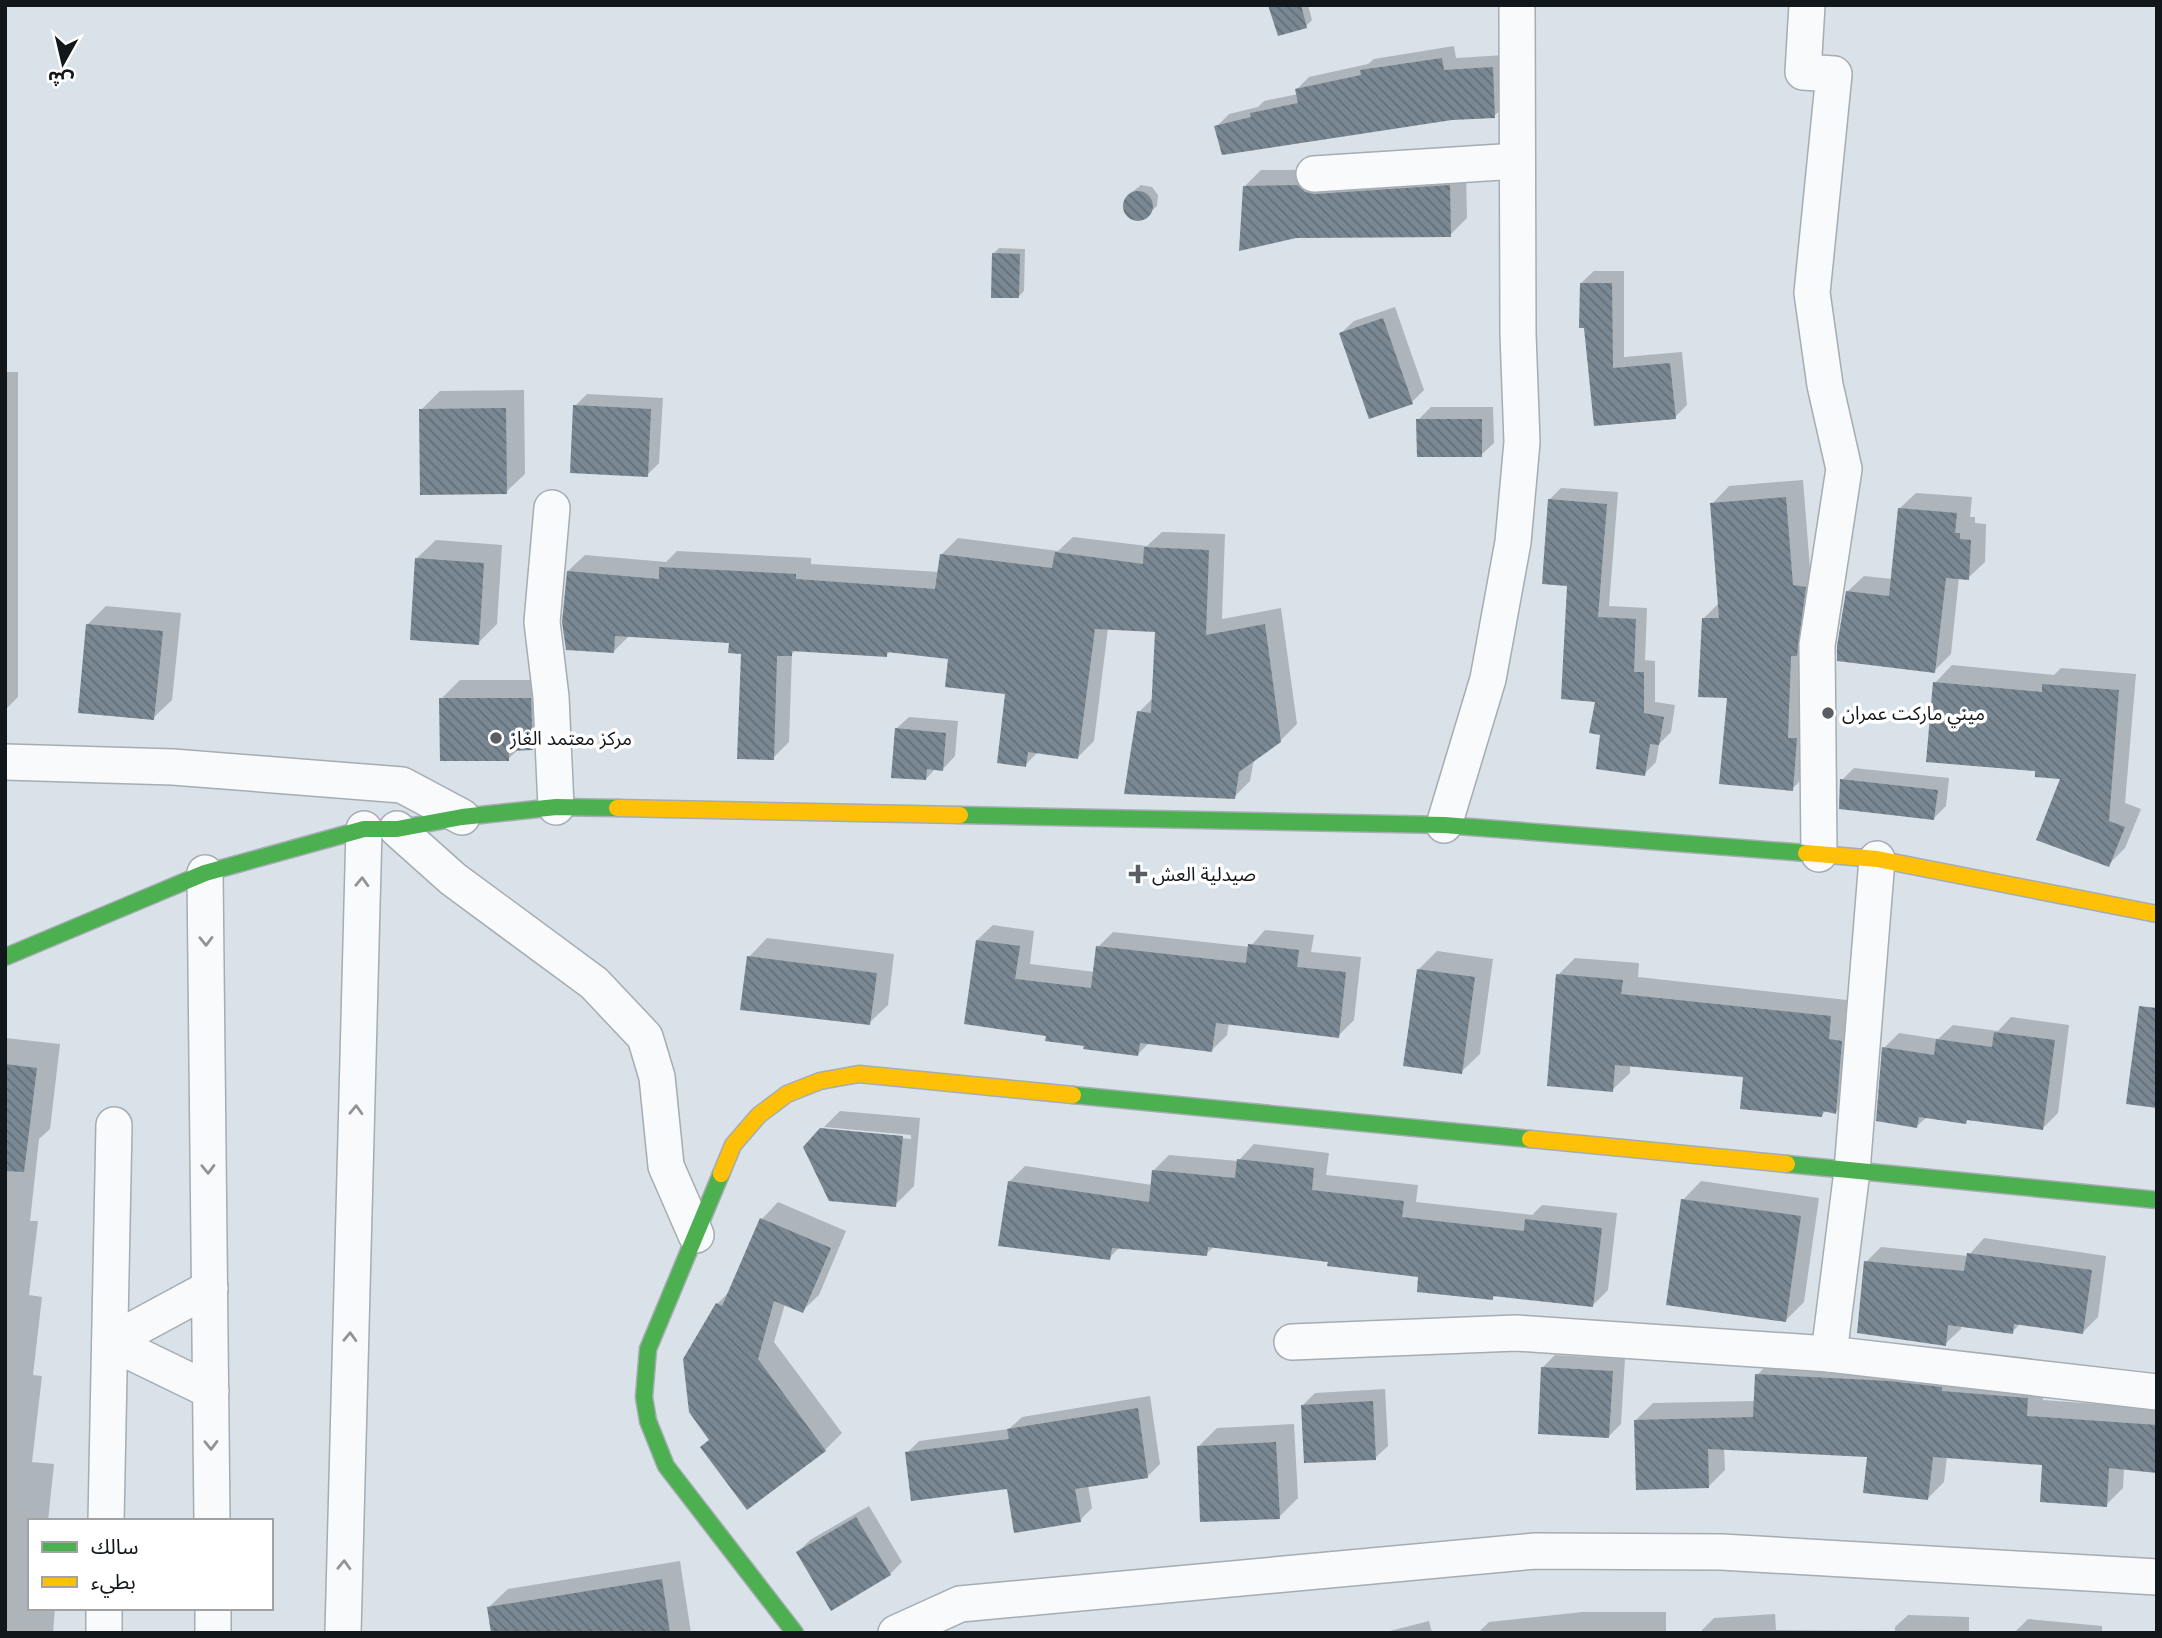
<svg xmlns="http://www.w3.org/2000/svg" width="2162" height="1638" viewBox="0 0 2162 1638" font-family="'Open Sans','Noto Sans Arabic',sans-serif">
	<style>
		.shadow { fill: #0003 }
		.building { fill: url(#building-back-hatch) }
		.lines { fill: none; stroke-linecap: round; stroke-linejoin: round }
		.street-casing { stroke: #a5acb2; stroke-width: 38 }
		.fast-casing { stroke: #a5acb2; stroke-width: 19 }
		.slow-casing { stroke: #a5acb2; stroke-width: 19 }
		.street { stroke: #f9fafc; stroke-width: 35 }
		.fast { stroke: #4caf50; stroke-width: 16 }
		.slow { stroke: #ffc107; stroke-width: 16 }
		.oneway { stroke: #919497 }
		.poi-dot { fill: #585e63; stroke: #fff; stroke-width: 2.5 }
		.labels { text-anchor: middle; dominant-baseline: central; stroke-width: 7; stroke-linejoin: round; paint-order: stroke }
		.poi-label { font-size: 19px; fill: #12171b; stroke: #fff; text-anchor: start }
	</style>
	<defs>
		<pattern id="building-back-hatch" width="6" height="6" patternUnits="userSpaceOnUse" patternTransform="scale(1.75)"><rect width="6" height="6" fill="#7a8893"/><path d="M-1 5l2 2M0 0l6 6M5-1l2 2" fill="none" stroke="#636e77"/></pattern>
	</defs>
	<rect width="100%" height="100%" fill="#d9e1e9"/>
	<!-- shadow -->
	<g class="shadow">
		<polygon points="1287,5 1308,5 1312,20 1306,26"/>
		<polygon points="1454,46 1456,58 1505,55 1507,104 1494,116 1216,127 1229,114 1258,107 1264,101 1298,94 1297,89 1309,77 1368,64 1374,59"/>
		<polygon points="1466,169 1467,218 1450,235 1245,186 1261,170"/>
		<polygon points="1141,185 1152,187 1158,195 1157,206 1144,218 1135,219 1126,214 1124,204 1127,196"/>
		<polygon points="999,248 1025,249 1024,291 1018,297 993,254"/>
		<polygon points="1594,271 1624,271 1624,357 1682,352 1687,405 1675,417 1595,424 1581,283"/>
		<polygon points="1395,307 1424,390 1412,402 1341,333 1354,321"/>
		<polygon points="5,372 18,372 18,697 5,710"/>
		<polygon points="524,390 525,474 506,492 421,410 440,391"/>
		<polygon points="587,394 663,398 659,463 647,475 575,406"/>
		<polygon points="1431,407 1493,407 1494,443 1481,455 1418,420"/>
		<polygon points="1803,480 1810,569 1822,570 1809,772 1792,789 1728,696 1704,618 1719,603 1712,504 1729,486"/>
		<polygon points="1561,488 1618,492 1609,606 1647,608 1645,660 1655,661 1655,702 1675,705 1671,732 1659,744 1656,762 1644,774 1602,734 1597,700 1549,500"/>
		<polygon points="1916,493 1972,497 1970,517 1975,517 1975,523 1986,524 1985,562 1968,578 1959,577 1951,654 1934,671 1847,592 1864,576 1892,579 1899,509"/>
		<polygon points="1162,532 1225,534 1222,619 1281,608 1297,724 1280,741 1254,759 1250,781 1234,797 1139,712 1154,697 1157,630 1108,628 1094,741 1078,757 1038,752 1025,765 1007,692 950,658 891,650 886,656 796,650 792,654 789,742 773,758 743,652 731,641 630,635 613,652 568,571 585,555 666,562 677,551 811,558 811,564 939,572 941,555 958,538 1058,551 1073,537 1147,546"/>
		<polygon points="436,540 502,545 497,624 478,643 417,558"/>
		<polygon points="106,606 181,613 172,700 153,718 88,624"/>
		<polygon points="1952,665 2054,675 2061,668 2136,674 2125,803 2141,809 2125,848 2108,865 2062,777 2037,770 1935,683"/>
		<polygon points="460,680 549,680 551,730 533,749 519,749 508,759 441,699"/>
		<polygon points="909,717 958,721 955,756 943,769 936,768 926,779 896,729"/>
		<polygon points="1854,768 1949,778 1946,806 1934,818 1842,780"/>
		<polygon points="993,925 1034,931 1030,964 1095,972 1098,947 1113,932 1250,947 1265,930 1314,935 1311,952 1361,957 1354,1020 1338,1036 1229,1023 1227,1035 1212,1050 1150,1042 1138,1054 1048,1034 977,940"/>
		<polygon points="767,938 894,954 888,1005 869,1023 749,957"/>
		<polygon points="1437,951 1493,959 1480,1054 1461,1072 1418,970"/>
		<polygon points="1575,958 1639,963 1638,977 1847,1000 1845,1022 1859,1024 1853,1094 1836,1112 1826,1110 1822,1115 1745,1075 1630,1064 1630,1073 1612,1090 1558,975"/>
		<polygon points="2011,1017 2069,1025 2058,1113 2043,1128 1969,1119 1965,1122 1927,1117 1917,1126 1884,1048 1899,1033 1938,1039 1953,1025 1998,1031"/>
		<polygon points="5,1038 60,1044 50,1129 39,1139 30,1221 38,1221 29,1295 42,1297 33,1375 42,1376 32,1462 54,1464 48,1521 30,1521 30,1608 55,1608 53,1633 5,1633"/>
		<polygon points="840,1111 920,1118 914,1186 895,1205 822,1130 911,1139 911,1135 824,1127"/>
		<polygon points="1254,1144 1329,1153 1326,1175 1418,1185 1416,1202 1532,1215 1542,1205 1617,1213 1608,1290 1593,1305 1496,1295 1492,1298 1420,1275 1330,1260 1215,1246 1206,1254 1120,1247 1109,1258 1009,1182 1025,1166 1152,1185 1153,1171 1169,1155 1238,1161"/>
		<polygon points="1701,1181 1819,1198 1804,1302 1785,1321 1683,1200"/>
		<polygon points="778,1202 846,1231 819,1295 802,1311 785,1304 774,1342 842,1433 825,1450 710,1439 717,1304 731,1290 762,1219"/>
		<polygon points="1984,1238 2106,1256 2098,1317 2083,1332 2021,1323 2012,1332 1961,1325 1961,1329 1945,1344 1866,1262 1881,1247 1968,1256"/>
		<polygon points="1555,1355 1625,1359 1621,1424 1608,1437 1543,1367"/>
		<polygon points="1774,1358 2044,1382 2043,1400 2151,1408 2157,1402 2157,1472 2124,1468 2123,1488 2106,1505 2044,1464 1947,1456 1944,1482 1927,1499 1869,1456 1724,1448 1725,1470 1708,1487 1636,1420 1653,1403 1755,1401 1757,1375"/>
		<polygon points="1385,1389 1388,1446 1375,1458 1303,1405 1315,1393"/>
		<polygon points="1150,1396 1160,1464 1147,1477 1088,1485 1092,1508 1080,1520 1009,1487 907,1453 919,1441 1009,1429 1022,1417"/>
		<polygon points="1294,1424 1298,1498 1279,1517 1199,1446 1217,1428"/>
		<polygon points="869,1506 902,1562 890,1574 798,1552 810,1540"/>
		<polygon points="680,1561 691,1633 493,1633 489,1607 508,1589"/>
		<polygon points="1583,1612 1666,1612 1666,1633 1478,1633 1489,1622"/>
		<polygon points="1775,1614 1776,1630 1895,1631 1895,1627 1908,1615 1969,1617 1969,1633 1702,1633 1702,1630 1714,1618"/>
		<polygon points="2028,1619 2102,1626 2102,1633 2014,1633"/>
		<polygon points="1429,1621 1432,1633 1382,1633"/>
	</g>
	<!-- building -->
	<g class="building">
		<polygon points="1268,5 1301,5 1307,28 1278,36"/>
		<polygon points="1442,58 1444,70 1493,67 1495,118 1452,120 1222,155 1214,126 1251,117 1250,113 1298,103 1295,89 1361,75 1360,70"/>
		<polygon points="1297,185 1305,192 1315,194 1450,185 1451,237 1296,238 1239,251 1243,186"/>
		<circle cx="1138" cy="206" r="15"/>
		<polygon points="992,253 1020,254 1019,298 991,298"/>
		<polygon points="1580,283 1612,283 1613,368 1670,363 1676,419 1594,426 1584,328 1579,328"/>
		<polygon points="1383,318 1413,404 1369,419 1339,333"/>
		<polygon points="573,405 651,409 648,477 570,473"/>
		<polygon points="506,408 507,494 420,495 419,409"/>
		<polygon points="1416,419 1482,419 1482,457 1417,457"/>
		<polygon points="1786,497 1793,585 1806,587 1797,656 1791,656 1788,738 1797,738 1793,791 1719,784 1727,698 1698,697 1702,618 1719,618 1710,503"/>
		<polygon points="1548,499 1607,504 1598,617 1636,619 1634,672 1644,672 1644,713 1664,717 1659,745 1650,744 1645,776 1596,769 1600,735 1589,733 1595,702 1561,699 1567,586 1542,584"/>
		<polygon points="1898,508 1957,513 1955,533 1960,533 1960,539 1971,540 1969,580 1946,578 1935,673 1837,661 1837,646 1846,591 1889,596"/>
		<polygon points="1144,547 1209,550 1206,635 1265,624 1281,742 1239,772 1235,799 1124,794 1137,711 1151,713 1155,632 1095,629 1078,759 1028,752 1026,767 997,763 1005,694 945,687 948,659 887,652 887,657 792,651 792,656 777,656 774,760 737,759 741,654 728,653 729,643 615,636 614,653 566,650 562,622 567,571 659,579 659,567 796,574 796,579 935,589 940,554 1052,568 1055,552 1143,564"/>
		<polygon points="415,558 484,563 479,645 410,640"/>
		<polygon points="86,624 163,631 154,720 78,713"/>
		<polygon points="1933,682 2042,692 2042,684 2119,690 2109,821 2125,827 2109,867 2036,840 2060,779 2035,777 2035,771 1926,762"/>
		<polygon points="439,698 531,698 533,750 509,751 509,761 440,761"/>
		<polygon points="895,728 946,733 943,771 927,769 926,780 891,778"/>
		<polygon points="1840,779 1938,790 1934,820 1839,809"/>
		<polygon points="976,940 1020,946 1015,979 1091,988 1096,946 1246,963 1248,944 1299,950 1297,967 1346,972 1339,1038 1216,1023 1212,1052 1140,1043 1138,1056 1083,1049 1084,1046 1045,1041 1046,1036 964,1024"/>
		<polygon points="747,956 877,973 870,1025 740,1010"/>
		<polygon points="1417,969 1475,977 1462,1074 1403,1066"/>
		<polygon points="1556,974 1623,980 1621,994 1831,1016 1829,1039 1842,1041 1836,1114 1823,1111 1822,1117 1740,1109 1743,1077 1615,1065 1613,1092 1547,1086"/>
		<polygon points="2139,1006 2157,1008 2157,1108 2126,1104"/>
		<polygon points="1994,1032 2055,1040 2043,1130 1967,1120 1966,1124 1919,1117 1917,1128 1876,1121 1882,1047 1934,1055 1936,1039 1992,1047"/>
		<polygon points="5,1064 37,1068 24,1172 5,1171"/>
		<polygon points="820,1128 903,1136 896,1207 829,1201 803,1147"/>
		<polygon points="1237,1159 1314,1168 1312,1190 1404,1201 1402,1217 1524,1231 1525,1219 1602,1228 1593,1307 1493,1296 1493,1300 1417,1292 1418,1277 1327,1266 1328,1262 1208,1247 1207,1256 1112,1248 1110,1260 998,1246 1008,1181 1149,1202 1152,1170 1235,1178"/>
		<polygon points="1681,1199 1801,1216 1786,1322 1666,1305"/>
		<polygon points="760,1218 831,1248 803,1313 774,1301 758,1359 826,1451 747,1510 700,1447 709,1440 689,1412 683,1359 716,1303 722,1306"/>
		<polygon points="1967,1253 2092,1270 2083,1334 2014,1324 2013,1334 1948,1325 1946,1346 1857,1333 1864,1261 1964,1271"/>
		<polygon points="1541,1367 1613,1371 1609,1438 1538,1434"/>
		<polygon points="1755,1374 1889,1381 1942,1387 1942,1391 2028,1398 2027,1416 2157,1425 2157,1473 2109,1468 2107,1507 2040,1502 2042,1465 1933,1457 1928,1500 1863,1493 1867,1457 1708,1449 1709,1488 1636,1490 1634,1420 1753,1417"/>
		<polygon points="1373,1401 1376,1460 1304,1463 1301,1405"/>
		<polygon points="1138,1408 1148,1478 1075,1489 1081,1522 1014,1533 1007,1489 911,1501 905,1452 1009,1439 1007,1429"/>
		<polygon points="1276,1442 1280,1519 1200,1522 1197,1446"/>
		<polygon points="856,1517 891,1575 831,1611 796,1552"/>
		<polygon points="662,1579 670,1633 491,1633 487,1607"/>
	</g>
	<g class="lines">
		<defs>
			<g id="street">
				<polyline points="1807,5 1803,72 1834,74 1812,293 1825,385 1844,469 1817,645 1819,854"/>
				<polyline points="1314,174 1517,161"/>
				<polyline points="552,508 542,622 551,697 556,807"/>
				<polyline points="5,762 173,767 402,785 462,817"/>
				<polyline points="1444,825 1488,679 1513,542 1522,442 1518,334 1517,5"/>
				<polyline points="397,829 453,879 594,983 645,1037 657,1077 666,1166 696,1235"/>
				<polyline points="205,873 212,1521"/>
				<polyline points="210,1288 110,1342 211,1391"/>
				<polyline points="1292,1342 1516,1333 1829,1354 2157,1392"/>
				<polyline points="1829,1354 1852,1171 1877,859"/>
				<polyline points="106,1521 114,1125"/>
				<polyline points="213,1608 213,1633"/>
				<polyline points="104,1633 104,1608"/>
				<polyline points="343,1633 364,829"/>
				<polyline points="896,1633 960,1604 1535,1551 1721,1552 2157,1577"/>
			</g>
			<g id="fast">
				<polyline points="960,815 1444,825 1806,853"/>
				<polyline points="5,957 205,873 364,829 397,829 462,817 556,807 617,808"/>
				<polyline points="1073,1095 1530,1139"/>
				<polyline points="1787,1164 2157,1200"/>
				<polyline points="721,1174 648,1349 644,1397 648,1421 666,1466 795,1633"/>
			</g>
			<g id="slow">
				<polyline points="617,808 960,815"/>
				<polyline points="1806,853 1877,859 2157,914"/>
				<polyline points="1530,1139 1787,1164"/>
				<polyline points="721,1174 733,1145 759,1115 787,1094 820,1081 859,1074 1073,1095"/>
			</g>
		</defs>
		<!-- street casing -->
		<use href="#street" class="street-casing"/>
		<!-- fast casing -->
		<use href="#fast" class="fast-casing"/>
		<!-- slow casing -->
		<use href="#slow" class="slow-casing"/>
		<!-- street -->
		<use href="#street" class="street"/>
		<!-- fast -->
		<use href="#fast" class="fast"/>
		<!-- slow -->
		<use href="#slow" class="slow"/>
	</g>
	<!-- one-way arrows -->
	<defs><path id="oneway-chevron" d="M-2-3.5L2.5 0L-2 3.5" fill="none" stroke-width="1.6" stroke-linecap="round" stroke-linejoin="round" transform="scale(1.75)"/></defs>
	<g class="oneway">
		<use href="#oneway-chevron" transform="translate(362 882) rotate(-88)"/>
		<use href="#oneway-chevron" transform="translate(206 941) rotate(89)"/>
		<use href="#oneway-chevron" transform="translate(356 1110) rotate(-88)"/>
		<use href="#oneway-chevron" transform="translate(208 1169) rotate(89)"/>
		<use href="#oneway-chevron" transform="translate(350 1337) rotate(-88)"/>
		<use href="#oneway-chevron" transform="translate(211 1445) rotate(89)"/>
		<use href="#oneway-chevron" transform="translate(344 1565) rotate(-88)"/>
	</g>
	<!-- markers -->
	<g class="poi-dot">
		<circle cx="1828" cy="713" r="7"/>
		<circle cx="496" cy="738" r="7"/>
		<path d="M1134.5 863.5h7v7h7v7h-7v7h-7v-7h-7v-7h7z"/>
	</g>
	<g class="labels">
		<!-- poi labels -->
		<g class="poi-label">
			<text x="1842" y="713">ميني ماركت عمران</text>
			<text x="510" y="738">مركز معتمد الغاز</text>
			<text x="1152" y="874">صيدلية العش</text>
		</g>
	</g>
	<!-- border -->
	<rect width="2162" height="1638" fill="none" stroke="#12171b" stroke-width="14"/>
	<!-- legend -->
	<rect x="28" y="1519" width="245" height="91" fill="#ffffff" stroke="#a0a2a4" stroke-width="2"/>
	<rect x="42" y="1542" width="35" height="10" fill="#4caf50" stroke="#a0a2a4" stroke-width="2"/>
	<text x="91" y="1554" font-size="21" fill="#12171b">سالك</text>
	<rect x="42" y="1577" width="35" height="10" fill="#ffc107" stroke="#a0a2a4" stroke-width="2"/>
	<text x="91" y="1589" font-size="21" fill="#12171b">بطيء</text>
	<!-- north arrow -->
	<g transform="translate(63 63) rotate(188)" stroke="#ffffff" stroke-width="5" paint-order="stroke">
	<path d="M0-5L12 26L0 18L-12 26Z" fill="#12171b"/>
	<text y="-10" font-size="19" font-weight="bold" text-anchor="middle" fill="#12171b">ش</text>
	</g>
</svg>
